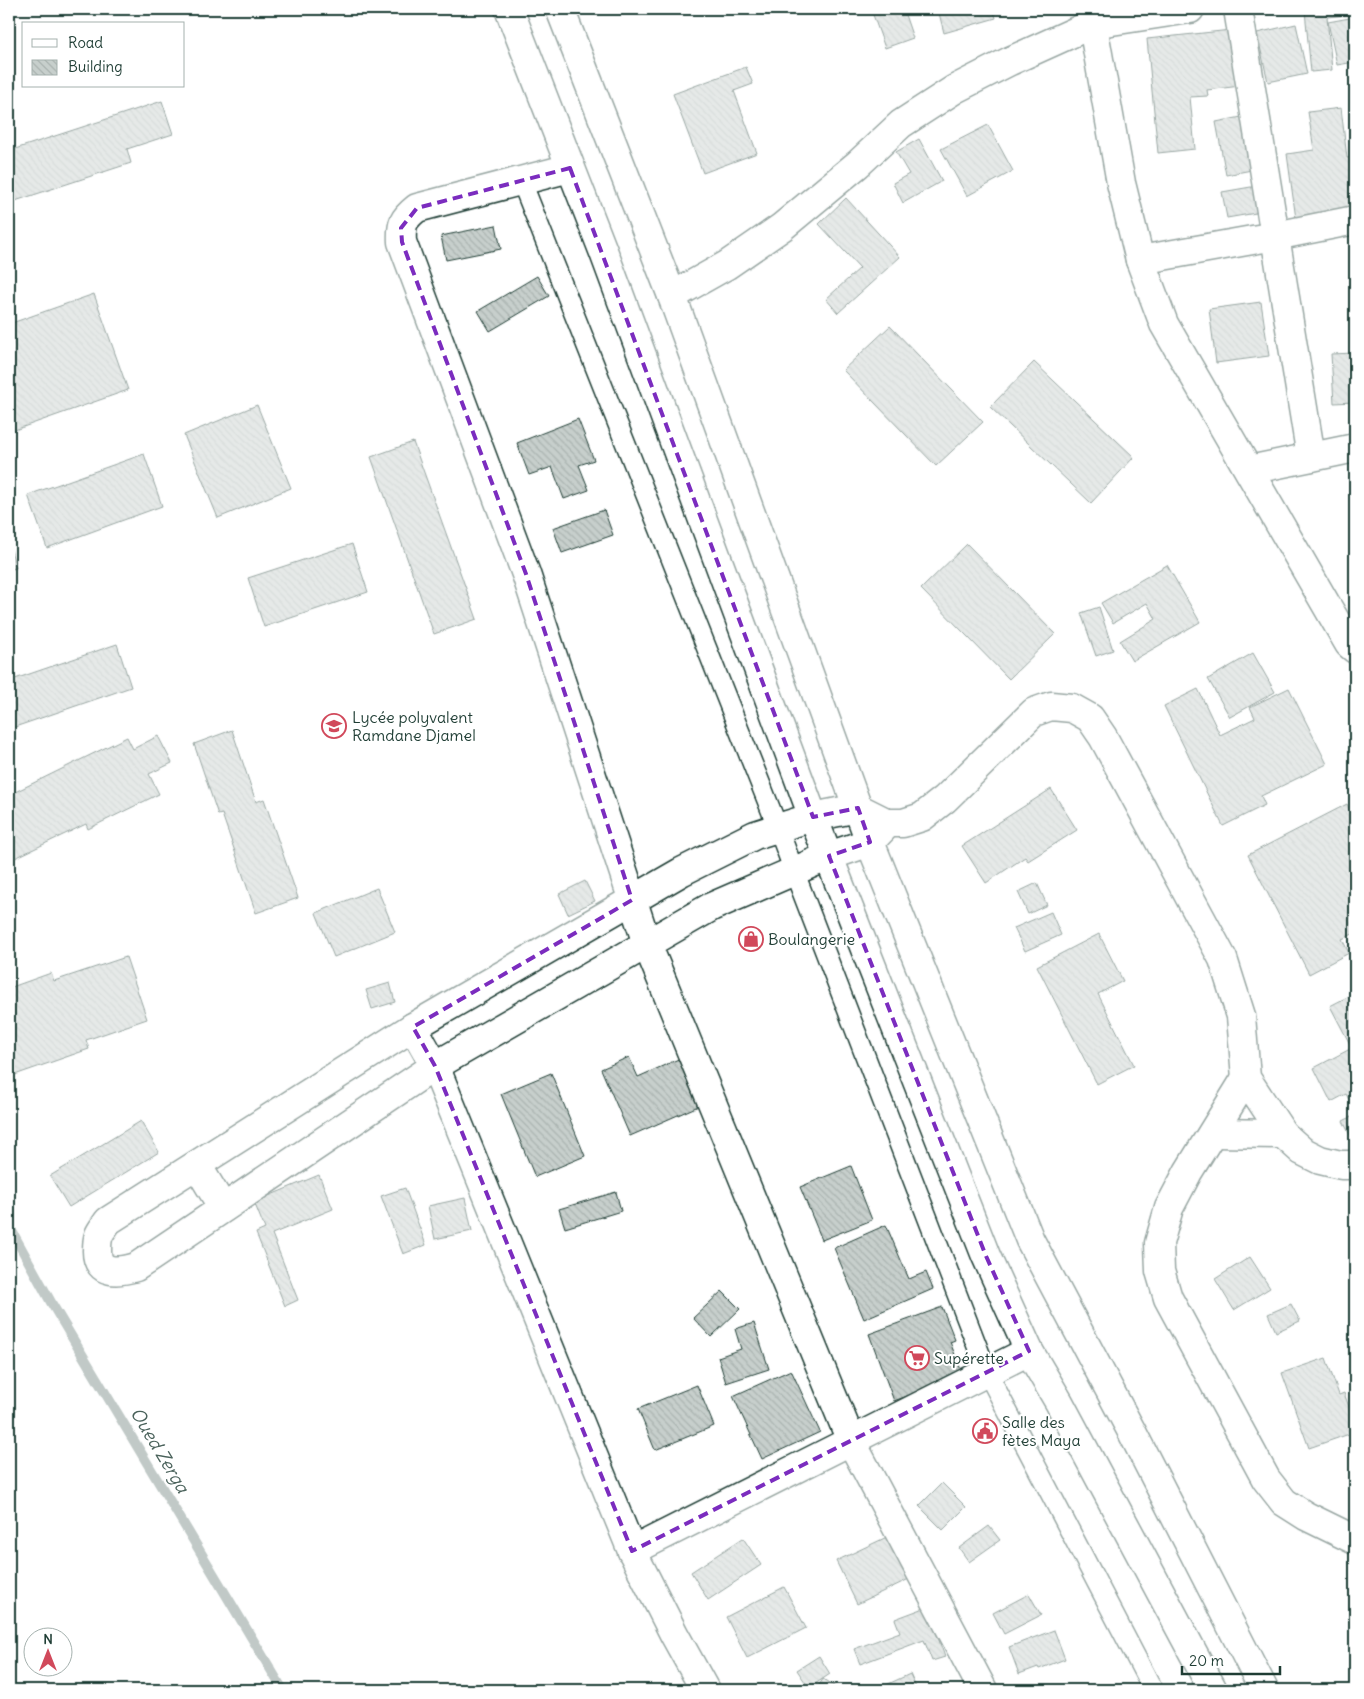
<svg xmlns="http://www.w3.org/2000/svg" width="1364" height="1699" viewBox="0 0 1364 1699" font-family="Delius,sans-serif">
	<style>
		.lines { fill: none; stroke-linecap: round; stroke-linejoin: round }
		.stream { stroke: #758883; stroke-width: 10 }
		.building { fill: url(#building-back-hatch); stroke: #1f3d34 }
		.service-casing { stroke: #1f3d34; stroke-width: 22 }
		.minor-casing { stroke: #1f3d34; stroke-width: 31 }
		.primary-casing { stroke: #1f3d34; stroke-width: 31 }
		.service { stroke: #fff; stroke-width: 19 }
		.minor { stroke: #fff; stroke-width: 28 }
		.primary { stroke: #fff; stroke-width: 28 }
		.marked { fill: none; stroke: #7b2cbf; stroke-width: 4; stroke-dasharray: 10 6; stroke-linejoin: round }
		.labels { text-anchor: middle; dominant-baseline: central; stroke-width: 4; stroke-linejoin: round; paint-order: stroke }
		.poi-label { font-size: 16px; fill: #1f3d34; stroke: #fff; text-anchor: start }
		.water-label { font-size: 18px; font-style: italic; fill: #4a625b; stroke: #fff }
	</style>
	<defs>
		<pattern id="building-back-hatch" width="6" height="6" patternUnits="userSpaceOnUse" patternTransform="scale(1.25)"><rect width="6" height="6" fill="#c7cfcc"/><path d="M-1 5l2 2M0 0l6 6M5-1l2 2" fill="none" stroke="#aab3b0"/></pattern>
	</defs>
	<rect width="100%" height="100%" fill="#fff"/>
	<filter id="ink" filterUnits="userSpaceOnUse"><feTurbulence type="fractalNoise" baseFrequency=".02" numOctaves="2"/><feDisplacementMap in="SourceGraphic" scale="10" xChannelSelector="R" yChannelSelector="G"/><feConvolveMatrix kernelMatrix="1 2 1 2 8 2 1 2 1" color-interpolation-filters="sRGB"/></filter>
	<g filter="url(#ink)">
		<g class="lines">
			<!-- stream -->
			<polyline class="stream" points="9,1226 52,1304 283,1690"/>
		</g>
		<!-- building -->
		<g class="building">
			<polygon points="883,9 903,9 913,38 885,48 872,12"/>
			<polygon points="938,9 993,9 996,18 944,33"/>
			<polygon points="1322,9 1355,9 1355,14 1327,17 1332,70 1311,72 1305,11"/>
			<polygon points="1355,17 1355,62 1337,65 1328,22"/>
			<polygon points="1296,24 1307,74 1268,82 1257,33"/>
			<polygon points="1231,30 1249,85 1207,90 1208,96 1190,97 1195,149 1158,153 1147,39"/>
			<polygon points="746,67 753,84 734,91 757,153 703,173 673,94"/>
			<polygon points="162,101 173,134 127,149 131,163 9,203 9,151"/>
			<polygon points="1341,108 1347,158 1355,157 1355,212 1296,219 1287,154 1314,150 1308,112"/>
			<polygon points="1262,113 1272,166 1226,175 1216,122"/>
			<polygon points="988,125 1013,171 967,196 941,149"/>
			<polygon points="919,139 942,181 903,203 893,183 909,174 896,152"/>
			<polygon points="1274,183 1279,209 1227,218 1222,192"/>
			<polygon points="846,198 900,257 838,313 826,299 860,268 819,224"/>
			<polygon points="496,225 501,249 446,260 441,236"/>
			<polygon points="537,276 549,296 490,331 478,311"/>
			<polygon points="94,294 128,390 9,432 9,322 9,324"/>
			<polygon points="1261,302 1269,356 1216,363 1209,309"/>
			<polygon points="890,326 983,422 936,466 843,370"/>
			<polygon points="1355,353 1355,402 1334,403 1331,354"/>
			<polygon points="1034,362 1134,457 1091,503 990,407"/>
			<polygon points="257,405 291,488 218,518 184,435"/>
			<polygon points="578,419 594,460 579,465 589,490 564,499 552,467 529,475 517,443"/>
			<polygon points="413,442 477,619 434,634 371,457"/>
			<polygon points="144,454 162,506 47,548 28,495"/>
			<polygon points="604,510 613,535 562,553 553,528"/>
			<polygon points="9,543 16,568 9,570"/>
			<polygon points="352,544 368,592 264,627 248,578"/>
			<polygon points="967,544 1055,634 1009,679 921,589"/>
			<polygon points="1167,565 1200,622 1132,661 1120,641 1156,619 1147,603 1113,623 1101,603"/>
			<polygon points="1099,607 1113,650 1096,656 1081,613"/>
			<polygon points="117,644 131,687 9,729 9,681"/>
			<polygon points="1253,653 1275,692 1230,717 1208,679"/>
			<polygon points="1289,688 1327,764 1261,796 1265,805 1223,826 1164,706 1198,689 1220,735 1255,718 1250,707"/>
			<polygon points="232,730 256,802 264,799 298,898 256,913 222,814 218,815 194,744"/>
			<polygon points="158,736 172,763 149,774 159,794 88,829 86,824 15,858 9,846 9,795 127,737 133,749"/>
			<polygon points="1051,789 1077,830 1028,861 1025,857 986,883 962,846"/>
			<polygon points="1347,804 1355,820 1355,933 1342,939 1349,953 1309,974 1248,855"/>
			<polygon points="585,881 595,901 568,914 559,894"/>
			<polygon points="1037,883 1047,905 1028,914 1018,892"/>
			<polygon points="377,888 395,932 334,957 316,913"/>
			<polygon points="1051,912 1061,935 1025,951 1014,928"/>
			<polygon points="1099,934 1123,981 1098,994 1134,1065 1097,1084 1037,966"/>
			<polygon points="126,957 147,1019 86,1040 89,1049 9,1077 9,988 51,973 54,981"/>
			<polygon points="390,983 395,1002 372,1009 366,990"/>
			<polygon points="1355,993 1355,1111 1346,1094 1331,1102 1314,1068 1352,1048 1330,1006"/>
			<polygon points="629,1057 638,1077 683,1057 703,1104 630,1136 601,1069"/>
			<polygon points="551,1073 585,1156 535,1177 501,1094"/>
			<polygon points="1355,1115 1355,1145 1343,1121"/>
			<polygon points="141,1121 159,1152 69,1207 50,1176"/>
			<polygon points="851,1166 872,1220 822,1240 800,1187"/>
			<polygon points="319,1175 333,1209 272,1234 298,1300 285,1306 256,1233 265,1229 254,1202"/>
			<polygon points="405,1188 426,1245 403,1254 381,1196"/>
			<polygon points="616,1192 621,1211 565,1228 559,1209"/>
			<polygon points="465,1198 472,1231 435,1239 428,1206"/>
			<polygon points="886,1225 909,1279 926,1272 933,1289 864,1319 834,1248"/>
			<polygon points="1250,1257 1270,1288 1234,1310 1215,1279"/>
			<polygon points="722,1291 740,1309 711,1337 693,1318"/>
			<polygon points="1291,1304 1300,1321 1276,1332 1268,1314"/>
			<polygon points="942,1307 955,1340 950,1342 963,1375 894,1401 869,1334"/>
			<polygon points="754,1323 769,1369 726,1383 718,1357 741,1349 735,1329"/>
			<polygon points="1326,1358 1339,1395 1344,1393 1355,1424 1355,1432 1309,1448 1282,1373"/>
			<polygon points="791,1370 820,1432 762,1459 733,1396"/>
			<polygon points="697,1385 714,1426 655,1450 638,1409"/>
			<polygon points="942,1483 966,1507 943,1530 919,1506"/>
			<polygon points="989,1526 1000,1540 969,1562 959,1548"/>
			<polygon points="889,1536 909,1579 857,1604 836,1561"/>
			<polygon points="743,1538 761,1565 708,1600 691,1572"/>
			<polygon points="784,1587 806,1628 747,1658 726,1617"/>
			<polygon points="1029,1594 1041,1615 1004,1634 993,1613"/>
			<polygon points="927,1607 945,1657 932,1661 924,1640 860,1664 854,1649 900,1632 895,1619"/>
			<polygon points="1054,1630 1065,1659 1039,1669 1038,1667 1019,1674 1009,1647"/>
			<polygon points="819,1656 830,1674 809,1688 797,1670"/>
			<polygon points="910,1674 917,1690 875,1690"/>
			<polygon points="823,1679 840,1690 816,1690"/>
			<rect x="1040" y="1686" width="16" height="4"/>
		</g>
		<g class="lines">
			<defs>
				<polyline id="service" points="521,180 778,828 794,871 987,1372 1153,1690"/>
				<g id="minor">
					<polyline points="1090,9 1121,183 1140,260 1164,324 1349,644 1355,649"/>
					<polyline points="1238,9 1311,457"/>
					<path d="M570 168 417 208C403 219 401 224 402 242L526 574 647 944 851 1441 983 1690"/>
					<polyline points="1140,260 1275,236 1355,220"/>
					<polyline points="672,296 727,265 782,227 858,164 901,124 955,89 1010,61 1092,24 1190,9"/>
					<polyline points="1249,470 1355,448"/>
					<path d="M888 823 870 842 829 856 711 907 435 1066 136 1267C119 1272 97 1275 97 1251 97 1246 97 1240 99 1235 101 1230 105 1226 108 1221L413 1027 681 872 755 835 813 817 858 808 888 823H903L922 817 945 799 1034 712 1051 706 1072 708 1090 718 1103 737 1223 959 1241 1016 1246 1078 1283 1134 1302 1151 1320 1160 1341 1165H1355"/>
					<polyline points="413,1027 435,1066 632,1551 674,1634 705,1690"/>
					<polyline points="1246,1078 1188,1172 1169,1208 1159,1243 1160,1271 1168,1298 1266,1479 1284,1502 1306,1516 1355,1540"/>
					<polyline points="1213,1133 1283,1134"/>
					<polyline points="197,1165 223,1208"/>
					<polyline points="632,1551 1029,1351"/>
				</g>
				<g id="primary">
					<polyline points="509,9 604,253 813,817 986,1256 1029,1351 1059,1402 1213,1690"/>
					<polyline points="560,9 672,296 870,842 1030,1240 1132,1432 1264,1690"/>
				</g>
			</defs>
			<!-- service casing -->
			<use href="#service" class="service-casing"/>
			<!-- minor casing -->
			<use href="#minor" class="minor-casing"/>
			<!-- primary casing -->
			<use href="#primary" class="primary-casing"/>
			<!-- service -->
			<use href="#service" class="service"/>
			<!-- minor -->
			<use href="#minor" class="minor"/>
			<!-- primary -->
			<use href="#primary" class="primary"/>
		</g>
	</g>
	<!-- marked area -->
	<path d="M0 0H1364V1699H0ZM570 168 813 817 858 808 870 842 829 856 986 1256 1029 1351 632 1551 435 1066 413 1027 632 900 526 574 402 242 401 228 417 208Z" fill="#fff" fill-opacity=".55" fill-rule="evenodd"/>
	<path class="marked" d="M570 168 813 817 858 808 870 842 829 856 986 1256 1029 1351 632 1551 435 1066 413 1027 632 900 526 574 402 242 401 228 417 208Z"/>
	<!-- icons -->
	<defs>
		<symbol id="school-ring" viewBox="-11 -11 22 22"><circle r="9.5" fill="#fff" stroke="#d1495b" stroke-width="1.5"/><path d="M0-5L7-2L0 1L-7-2ZM-4 1L0 2.5L4 1V4Q0 6-4 4Z" fill="#d1495b"/></symbol>
		<symbol id="shop-ring" viewBox="-11 -11 22 22"><circle r="9.5" fill="#fff" stroke="#d1495b" stroke-width="1.5"/><path d="M-5-2.5h2.3a2.7 3.5 0 0 1 5.4 0H5L5.5 6h-11ZM-1.5-2.5h3a1.5 2.3 0 0 0-3 0Z" fill="#d1495b"/></symbol>
		<symbol id="supermarket-ring" viewBox="-11 -11 22 22"><circle r="9.5" fill="#fff" stroke="#d1495b" stroke-width="1.5"/><path d="M-6-5.5h2.5l.6 2H6L4.5 2H-2.5L-4.4-4H-6ZM-1.5 3.2a1.3 1.3 0 1 0 .1 0ZM3 3.2a1.3 1.3 0 1 0 .1 0Z" fill="#d1495b"/></symbol>
		<symbol id="civic-ring" viewBox="-11 -11 22 22"><circle r="9.5" fill="#fff" stroke="#d1495b" stroke-width="1.5"/><path d="M-.6-6.5H3V-4.5H.6V-3L4-1V1h2V6H-6V1h2V-1L-.6-3ZM-1.2 2.5V6h2.4V2.5Z" fill="#d1495b"/></symbol>
	</defs>
	<g fill-rule="evenodd">
		<use href="#school-ring" x="320" y="712" width="28" height="28"/>
		<use href="#shop-ring" x="737" y="925" width="28" height="28"/>
		<use href="#supermarket-ring" x="903" y="1344" width="28" height="28"/>
		<use href="#civic-ring" x="971" y="1417" width="28" height="28"/>
	</g>
	<g class="labels">
		<!-- poi labels -->
		<g class="poi-label">
			<text x="352" y="717">Lycée polyvalent<tspan x="352" dy="18">Ramdane Djamel</tspan></text>
			<text x="768" y="939">Boulangerie</text>
			<text x="934" y="1358">Supérette</text>
			<text x="1002" y="1422">Salle des<tspan x="1002" dy="18">fètes Maya</tspan></text>
		</g>
		<!-- water labels -->
		<g class="water-label">
			<text transform="translate(160 1450) rotate(59)">Oued Zerga</text>
		</g>
	</g>
	<!-- margin -->
	<rect width="1364" height="1699" fill="none" stroke="#fff" stroke-width="30"/>
	<rect x="15" y="15" width="1334" height="1669" fill="none" stroke="#1f3d34" stroke-width="2" filter="url(#ink)"/>
	<!-- legend -->
	<rect x="22" y="22" width="162" height="65" fill="#ffffff" stroke="#a5b1ae"/>
	<rect x="32" y="39" width="25" height="8" fill="#ffffff" stroke="#a5b1ae"/>
	<text x="68" y="48" font-size="15" fill="#1f3d34">Road</text>
	<rect x="32" y="60" width="25" height="15" fill="url(#building-back-hatch)" stroke="#a5b1ae"/>
	<text x="68" y="72" font-size="15" fill="#1f3d34">Building</text>
	<!-- north arrow -->
	<g transform="translate(48 1652)"><circle r="24" fill="#ffffff" stroke="#a5b1ae"/>
	<path d="M0-4L9 19L0 12L-9 19Z" fill="#d1495b"/>
	<text y="-8" font-size="14" font-weight="bold" text-anchor="middle" fill="#1f3d34">N</text>
	</g>
	<!-- scale -->
	<path d="M1182 1666v8h98v-8" fill="none" stroke="#1f3d34" stroke-width="2.5"/>
	<text x="1189" y="1666" font-size="15" fill="#1f3d34" stroke="#ffffff" stroke-width="4" paint-order="stroke">20 m</text>
</svg>
